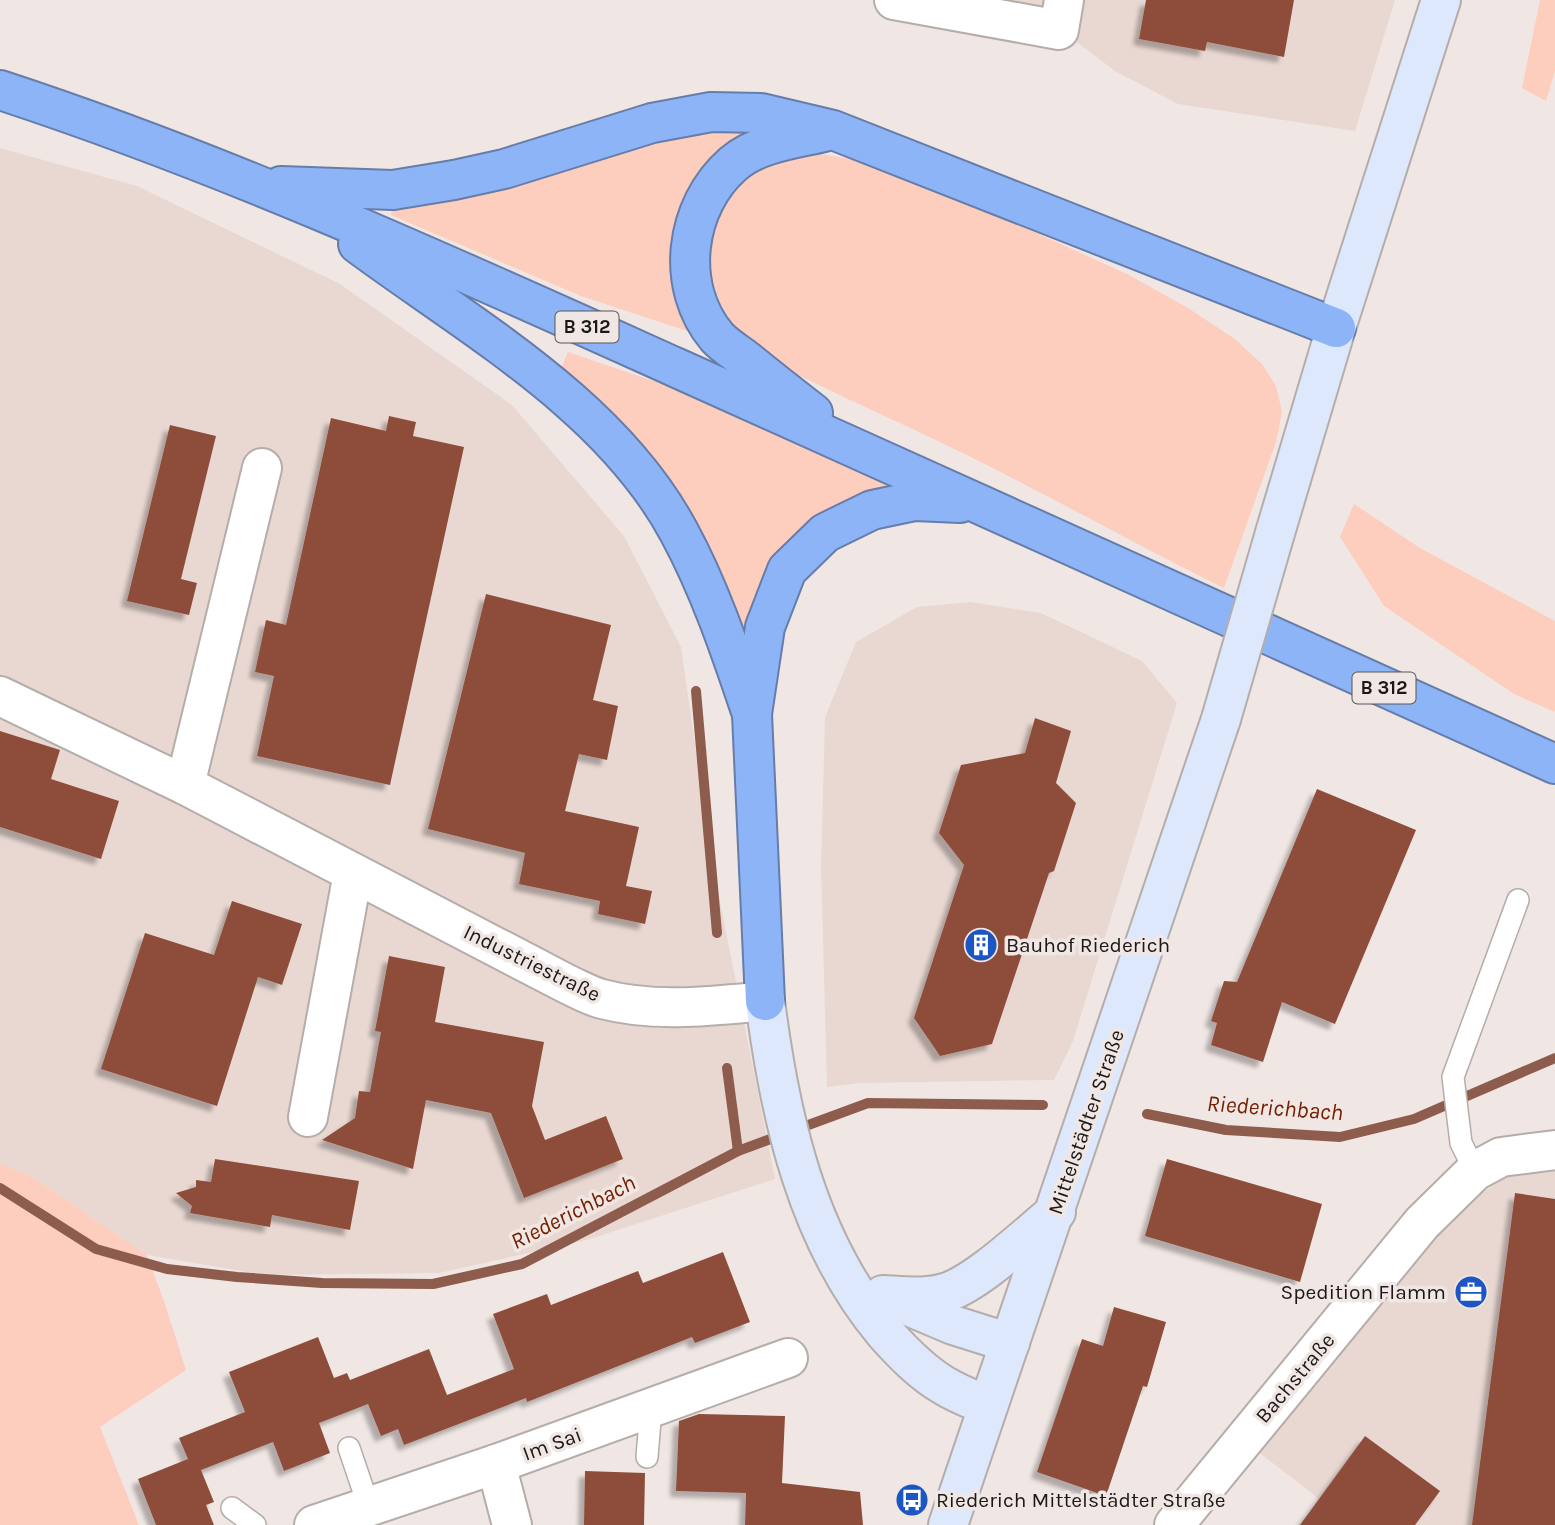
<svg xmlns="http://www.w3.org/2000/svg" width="1555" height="1525" viewBox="0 0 1555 1525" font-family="Karla,sans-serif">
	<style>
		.built { fill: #e9d8d2 }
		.green { fill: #fdcdbe }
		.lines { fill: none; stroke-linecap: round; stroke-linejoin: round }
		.stream { stroke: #8d5c4d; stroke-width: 10 }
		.building { fill: #8e4e3a; filter: url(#shadow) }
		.lane-casing { stroke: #b5adaa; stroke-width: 24 }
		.street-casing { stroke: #b5adaa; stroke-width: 42 }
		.secondary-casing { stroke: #b5adaa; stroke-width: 42 }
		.highway-casing { stroke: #667da9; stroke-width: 42 }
		.lane { stroke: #fff; stroke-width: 21 }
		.street { stroke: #fff; stroke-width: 38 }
		.secondary { stroke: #dde8fd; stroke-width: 38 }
		.highway { stroke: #8eb4f8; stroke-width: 38 }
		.secondary-bridge-casing { stroke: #b5adaa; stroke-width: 42; stroke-linecap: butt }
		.secondary-bridge { stroke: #dde8fd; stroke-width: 38 }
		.labels { text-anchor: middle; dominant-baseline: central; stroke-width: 7; stroke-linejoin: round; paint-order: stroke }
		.shield { fill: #f0e7e4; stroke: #5b5654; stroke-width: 2 }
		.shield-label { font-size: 19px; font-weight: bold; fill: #1b1817 }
		.poi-label { font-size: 21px; fill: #1b1817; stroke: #f0e7e4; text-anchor: start }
		.street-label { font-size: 21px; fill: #1b1817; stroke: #f0e7e4 }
		.water-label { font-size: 23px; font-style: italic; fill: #742001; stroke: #f0e7e4 }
	</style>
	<defs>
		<filter id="shadow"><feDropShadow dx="-6" dy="6" stdDeviation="2" flood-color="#0004"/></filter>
	</defs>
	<rect width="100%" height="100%" fill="#f0e7e4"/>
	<!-- built -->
	<g class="built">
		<polygon points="990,0 1395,0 1355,131 1178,104 1115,71 1032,8"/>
		<polygon points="0,148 137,186 340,284 512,405 624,536 681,647 712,861 775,1179 587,1240 439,1273 265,1275 147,1255 31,1176 0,1164"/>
		<polygon points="970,602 1041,613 1142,661 1177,703 1073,1041 1054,1080 861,1083 827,1087 821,866 825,717 856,642 917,607"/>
		<polygon points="1555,1171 1555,1525 1346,1525 1313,1494 1257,1451 1454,1213 1511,1173"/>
	</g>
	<!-- green -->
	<g class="green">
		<polygon points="1540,0 1555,0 1555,71 1546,101 1522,88"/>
		<polygon points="741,126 746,132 743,137 731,146 691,328 687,331 581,296 391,215 393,206 655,139"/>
		<path d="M815 153 874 163 1030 230 1129 275 1188 308 1235 339 1262 364 1276 386 1282 412 1276 442 1224 588C1130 542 1040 490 946 445 903 424 859 405 817 384 796 374 770 364 753 347 718 312 704 277 712 228 715 208 737 181 754 169 772 158 796 157 815 153Z"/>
		<path d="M568 352 662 384 878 480 886 485 885 492C864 500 840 506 819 517 776 538 763 588 747 629L740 627 636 441 613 415 561 368Z"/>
		<polygon points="1354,504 1420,548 1555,621 1555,712 1514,694 1384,606 1340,537"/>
		<polygon points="0,1164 31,1176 147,1255 165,1304 186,1370 100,1427 139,1525 0,1525"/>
	</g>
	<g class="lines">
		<!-- stream -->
		<g class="stream">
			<polyline points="696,691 717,933"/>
			<polyline points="727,1068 738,1151"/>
			<polyline points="1147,1114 1226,1130 1340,1137 1414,1119 1555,1058"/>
			<polyline points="0,1188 96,1249 167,1269 237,1277 322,1283 433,1284 522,1264 738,1151 868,1103 1043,1105"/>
		</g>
	</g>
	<!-- building -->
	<g class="building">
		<polygon points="1146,0 1294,0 1284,57 1207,42 1205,51 1139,39"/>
		<polygon points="389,416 416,422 413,436 464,447 390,785 257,756 274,676 255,672 266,620 286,625 331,418 386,431"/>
		<polygon points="170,425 216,436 181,579 197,583 189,615 127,601"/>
		<polygon points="486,594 611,625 593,700 618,706 607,760 579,754 565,811 639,827 626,886 652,891 645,924 598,914 600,901 519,884 525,853 428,829"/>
		<polygon points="1035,718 1071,731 1056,783 1076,803 1054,871 1049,873 992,1044 940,1056 914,1018 964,865 939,833 961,765 1025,753"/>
		<polygon points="0,731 60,750 51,779 119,801 101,859 0,827"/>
		<polygon points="1317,789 1416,830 1335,1024 1282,1002 1263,1062 1211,1045 1217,1023 1211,1021 1224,981 1237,982"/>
		<polygon points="232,901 302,924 282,985 258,977 217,1106 101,1069 145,933 214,955"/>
		<polygon points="389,956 445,967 435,1022 544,1042 532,1106 545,1140 606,1116 623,1159 524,1198 491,1113 426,1100 413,1169 322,1140 355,1118 359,1091 370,1092 381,1032 375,1031"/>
		<polygon points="215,1159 359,1181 350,1230 272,1215 270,1227 190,1213 192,1206 176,1193 196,1187 196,1180 211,1182"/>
		<polygon points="1167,1159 1322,1204 1300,1282 1145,1236"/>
		<polygon points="1515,1193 1555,1199 1555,1525 1472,1525"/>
		<polygon points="723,1252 750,1322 695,1343 692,1337 527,1402 526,1398 404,1445 398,1429 381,1436 368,1404 319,1423 330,1453 284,1471 273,1442 201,1470 214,1502 206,1505 214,1525 156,1525 138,1479 188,1459 179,1438 245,1412 229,1372 318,1337 334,1378 347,1373 350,1380 429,1349 447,1395 514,1369 493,1314 547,1294 551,1305 638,1271 643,1283"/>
		<polygon points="1114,1307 1166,1322 1147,1387 1143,1386 1106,1496 1037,1472 1082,1339 1103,1346"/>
		<polygon points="699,1414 785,1416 782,1483 860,1492 863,1525 745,1525 746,1493 676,1491 679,1421"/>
		<polygon points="1365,1436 1440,1491 1415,1525 1300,1525"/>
		<polygon points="585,1471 645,1473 644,1525 584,1525"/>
	</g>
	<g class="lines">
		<defs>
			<g id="lane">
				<polyline points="1475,1171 1461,1143 1453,1077 1518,900"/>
				<polyline points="349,1448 369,1507"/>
				<polyline points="647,1457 651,1408"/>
				<polyline points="232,1508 255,1525"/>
			</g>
			<g id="street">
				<polyline points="894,0 1059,30 1064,0"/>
				<path d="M0 696 185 785 567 984C578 989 590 996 602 999 654 1013 712 1006 765 1001"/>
				<polyline points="185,785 262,468"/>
				<polyline points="308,1117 353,873"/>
				<polyline points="496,1464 512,1525"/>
				<polyline points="314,1525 496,1464 788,1358"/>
				<polyline points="1174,1525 1422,1223 1475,1171 1501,1157 1555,1150"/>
			</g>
			<g id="secondary">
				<polyline points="1275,533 1336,328 1441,0"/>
				<path d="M765 1001C780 1118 807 1240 885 1333 902 1352 922 1373 945 1386 958 1394 974 1400 988 1406"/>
				<path d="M883 1295C904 1296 927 1299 948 1292 981 1280 1027 1235 1056 1212"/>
				<polyline points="894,1300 953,1325 1010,1343"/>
				<polyline points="948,1525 1221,719"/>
			</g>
			<g id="highway">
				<path d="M0 90C232 166 455 268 677 368 970 499 1261 634 1555 764"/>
				<polyline points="281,186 393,190 454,180 504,169 652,123 711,112 761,113 833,130 1336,328"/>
				<path d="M358 244C470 327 611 405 679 532 710 589 731 652 752 714"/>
				<path d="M813 413C791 396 768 378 746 360 737 353 725 346 717 337 674 286 685 206 733 164 757 143 794 139 824 132"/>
				<polyline points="765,1001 752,714 765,627 787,570 825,533 872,510 915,501 960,503"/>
			</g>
		</defs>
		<!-- lane casing -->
		<use href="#lane" class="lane-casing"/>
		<!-- street casing -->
		<use href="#street" class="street-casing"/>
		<!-- secondary casing -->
		<use href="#secondary" class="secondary-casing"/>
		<!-- highway casing -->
		<use href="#highway" class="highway-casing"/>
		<!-- lane -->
		<use href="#lane" class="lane"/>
		<!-- street -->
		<use href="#street" class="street"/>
		<!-- secondary -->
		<use href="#secondary" class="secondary"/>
		<!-- highway -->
		<use href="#highway" class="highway"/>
		<defs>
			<polyline id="secondary-bridge" points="1221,719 1275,533"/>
		</defs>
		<!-- secondary-bridge casing -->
		<use href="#secondary-bridge" class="secondary-bridge-casing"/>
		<!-- secondary-bridge -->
		<use href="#secondary-bridge" class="secondary-bridge"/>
	</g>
	<!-- icons -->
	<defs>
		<symbol id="building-disc" viewBox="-11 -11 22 22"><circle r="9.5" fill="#1c56c2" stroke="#f0e7e4"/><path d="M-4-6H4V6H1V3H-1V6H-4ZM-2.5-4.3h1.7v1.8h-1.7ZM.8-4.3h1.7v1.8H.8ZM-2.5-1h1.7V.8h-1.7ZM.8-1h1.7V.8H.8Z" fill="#fff"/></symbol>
		<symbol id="office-disc" viewBox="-11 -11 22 22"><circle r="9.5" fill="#1c56c2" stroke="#f0e7e4"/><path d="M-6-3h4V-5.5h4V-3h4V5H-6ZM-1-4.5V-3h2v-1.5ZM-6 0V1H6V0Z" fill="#fff"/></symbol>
		<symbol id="bus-disc" viewBox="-11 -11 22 22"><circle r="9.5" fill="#1c56c2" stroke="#f0e7e4"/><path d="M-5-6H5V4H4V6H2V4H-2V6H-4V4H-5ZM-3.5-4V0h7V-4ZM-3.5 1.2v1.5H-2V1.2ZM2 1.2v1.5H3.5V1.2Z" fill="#fff"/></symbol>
	</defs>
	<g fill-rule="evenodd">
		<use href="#building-disc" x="962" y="926" width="38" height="38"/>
		<use href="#office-disc" x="1452" y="1273" width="38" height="38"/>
		<use href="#bus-disc" x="893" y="1481" width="38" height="38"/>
	</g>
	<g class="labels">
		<!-- shield labels -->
		<g class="shield">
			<rect x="555.5" y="311.5" width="63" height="31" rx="5"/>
			<rect x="1352.5" y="672.5" width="63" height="31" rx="5"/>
		</g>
		<g class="shield-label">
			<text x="587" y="327">B 312</text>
			<text x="1384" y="688">B 312</text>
		</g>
		<!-- poi labels -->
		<g class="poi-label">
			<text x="1006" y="945">Bauhof Riederich</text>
			<text x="1446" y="1292" text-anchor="end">Spedition Flamm</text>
			<text x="936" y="1500">Riederich Mittelstädter Straße</text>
		</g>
		<!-- street labels -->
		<g class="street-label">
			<text transform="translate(532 963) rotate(26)">Industriestraße</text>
			<text transform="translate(1086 1122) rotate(-71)">Mittelstädter Straße</text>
			<text transform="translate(1295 1378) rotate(-50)">Bachstraße</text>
			<text transform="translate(552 1444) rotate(-20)">Im Sai</text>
		</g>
		<!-- water labels -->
		<g class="water-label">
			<text transform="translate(1275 1108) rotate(4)">Riederichbach</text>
			<text transform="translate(573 1212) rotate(-27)">Riederichbach</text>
		</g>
	</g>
</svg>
